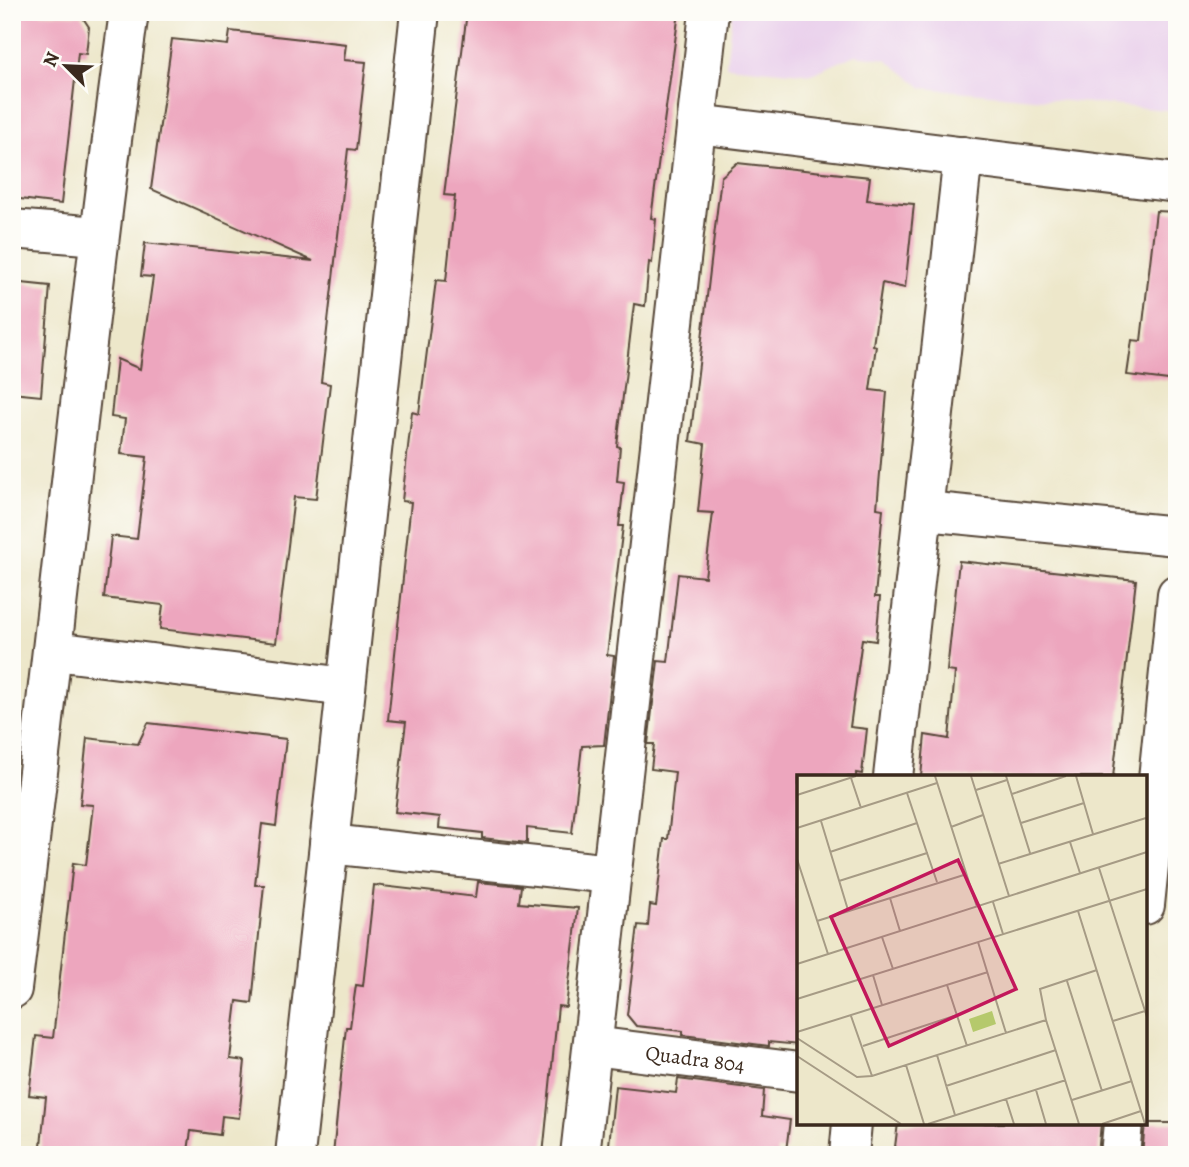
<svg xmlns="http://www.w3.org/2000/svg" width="1189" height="1167" viewBox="0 0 1189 1167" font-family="Alegreya,serif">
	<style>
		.built { fill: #ead1ec }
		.building { fill: #eda6be }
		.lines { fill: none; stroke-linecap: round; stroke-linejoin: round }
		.minor-casing { stroke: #564638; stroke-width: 42 }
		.minor { stroke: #fff; stroke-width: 38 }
		.labels { text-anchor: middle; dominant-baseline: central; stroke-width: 5; stroke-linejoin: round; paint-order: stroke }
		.street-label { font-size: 21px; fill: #3b2a1e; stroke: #fdfcf7 }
		.inset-road { fill: none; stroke: #a69b85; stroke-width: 2 }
		.view { fill: #c2185b; fill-opacity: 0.15; stroke: #c2185b; stroke-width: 3.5 }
		.inset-edge { fill: none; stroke: #3b2a1e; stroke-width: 3.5 }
	</style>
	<rect width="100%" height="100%" fill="#fdfcf7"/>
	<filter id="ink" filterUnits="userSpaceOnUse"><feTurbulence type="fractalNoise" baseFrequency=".0143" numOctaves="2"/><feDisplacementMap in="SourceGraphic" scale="14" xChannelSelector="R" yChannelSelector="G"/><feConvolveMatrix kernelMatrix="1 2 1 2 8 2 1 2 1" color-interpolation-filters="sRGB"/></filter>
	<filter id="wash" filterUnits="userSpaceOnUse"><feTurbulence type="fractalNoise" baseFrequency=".00686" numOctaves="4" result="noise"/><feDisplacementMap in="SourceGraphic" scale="28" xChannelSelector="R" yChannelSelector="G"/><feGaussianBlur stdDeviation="1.57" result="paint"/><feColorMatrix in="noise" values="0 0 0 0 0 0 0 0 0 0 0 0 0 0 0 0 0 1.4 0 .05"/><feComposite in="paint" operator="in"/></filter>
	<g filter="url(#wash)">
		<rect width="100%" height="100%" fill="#ede7ca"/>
		<!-- built -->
		<polygon class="built" points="732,12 1177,12 1177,111 923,88 886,59 855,55 812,74 726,66"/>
		<g id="blocks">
			<!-- building -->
			<g class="building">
				<polygon points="12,12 81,15 89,27 86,54 78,53 61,204 12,198"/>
				<polygon points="467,12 679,12 651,218 656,219 652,263 649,262 645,306 634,304 617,446 620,447 617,481 624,482 619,526 623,526 607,655 614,656 604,745 582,746 572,833 527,828 527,843 482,838 482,833 439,828 440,817 395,812 406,722 388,720 411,502 402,501 407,456 412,412 419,414 436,280 446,281 455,196 444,195"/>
				<polygon points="230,31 346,44 344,60 366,62 356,150 348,149 321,382 330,384 316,499 294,497 276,643 160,629 163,605 104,598 111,536 137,539 147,457 121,454 125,419 111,417 117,359 140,369 153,277 141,276 145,243 313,261 151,189 172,39 228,45"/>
				<polygon points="737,163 870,177 867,200 914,204 905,288 882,283 873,345 876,346 870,390 887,392 877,508 883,509 875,597 880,597 876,641 862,639 850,727 867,729 862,774 856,773 856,777 799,777 799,1045 769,1042 769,1046 683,1035 683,1031 636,1026 627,1015 638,925 648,926 650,905 656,906 664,839 668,839 675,772 651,769 654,744 648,744 658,661 668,662 678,574 705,577 713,513 698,512 705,444 690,441 721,177"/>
				<polygon points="1156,211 1177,212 1177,381 1127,375 1132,340 1141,341"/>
				<polygon points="12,282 50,286 41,396 12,393"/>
				<polygon points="959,561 1136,580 1113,777 921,777 925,735 949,739 955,672 947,671"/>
				<polygon points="148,723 286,739 276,826 262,824 255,885 264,885 252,1003 237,1001 230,1059 245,1061 239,1118 222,1116 220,1135 191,1131 188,1151 167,1149 166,1155 40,1155 46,1097 29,1095 36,1036 53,1038 73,863 86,865 93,805 80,804 87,738 138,744"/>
				<polygon points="478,882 521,886 519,903 578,908 566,1007 558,1006 543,1155 333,1155 346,1027 350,1027 356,985 363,986 374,885 476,897"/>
				<polygon points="678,1079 764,1090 762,1116 790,1120 786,1151 777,1150 777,1155 608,1155 615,1086 676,1093"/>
				<polygon points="898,1123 1101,1123 1098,1155 894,1155"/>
				<polygon points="1145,1123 1177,1123 1177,1155 1142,1155"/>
			</g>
		</g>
	</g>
	<g filter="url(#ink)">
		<use href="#blocks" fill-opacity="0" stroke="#564638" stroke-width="2"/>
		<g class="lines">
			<defs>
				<g id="minor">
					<polyline points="697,124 1177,183"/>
					<polyline points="12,229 98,236"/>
					<polyline points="925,511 1177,536"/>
					<polyline points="54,651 346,687"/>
					<polyline points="893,777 963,156"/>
					<polyline points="329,844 611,874"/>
					<polyline points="1145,905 1177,594"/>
					<path d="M12 989C53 663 84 337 129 12"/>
					<path id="s1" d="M593 1046 799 1072"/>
					<polyline points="295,1155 420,12"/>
					<polyline points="580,1155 709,12"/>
					<polyline points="849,1155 852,1123"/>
					<polyline points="1120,1155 1123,1123"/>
				</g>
			</defs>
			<!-- minor casing -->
			<use href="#minor" class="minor-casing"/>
			<!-- minor -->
			<use href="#minor" class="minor"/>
		</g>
	</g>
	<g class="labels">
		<!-- street labels -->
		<g class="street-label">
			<text stroke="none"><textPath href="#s1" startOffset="103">Quadra 804</textPath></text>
		</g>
	</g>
	<!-- overview -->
	<g transform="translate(797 775)">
		<rect width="350" height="350" fill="#ede7ca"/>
		<path d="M195 236 199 249 176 257 172 244Z" fill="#b5c96c"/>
		<path class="inset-road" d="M138 1 180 132M174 1 212 121M209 1 233 78M279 1 296 59M54 3 64 33M179 15 210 5M215 19 269 1M0 20 59 1M24 46 51 135M224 48 287 28M154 52 186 40M0 53 140 8M273 67 283 98M33 77 120 48M130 78 140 107M0 84 31 179M201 89 349 43M302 93 350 242M42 106 130 78 110 18M93 123 103 156M196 127 206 159M281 136 348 349M20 146 170 99M85 162 96 194M181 167 209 258M0 189 350 77M76 200 85 230M270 206 305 316M150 210 170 271M0 224 350 114M54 241 75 301M249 245 282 349M316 246 348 236M0 257 191 197M0 263 60 302 75 301 249 245 243 214 300 195M66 271 160 240M140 280 158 340M0 281 104 349M109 290 127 349M149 311 259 275M239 315 249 349M209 324 217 349M275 325 335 306M131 349 269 305M305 349 344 336"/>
		<path class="view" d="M161 85 219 214 92 271 34 142Z"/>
		<rect width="350" height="350" class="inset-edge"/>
	</g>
	<!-- margin -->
	<rect width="1189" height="1167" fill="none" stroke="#fdfcf7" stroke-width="42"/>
	<!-- north arrow -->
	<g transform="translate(66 66) rotate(294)" stroke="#fdfcf7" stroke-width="5" paint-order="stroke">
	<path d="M0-5L12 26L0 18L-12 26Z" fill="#3b2a1e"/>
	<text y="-10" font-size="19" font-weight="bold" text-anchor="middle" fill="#3b2a1e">N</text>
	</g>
</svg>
